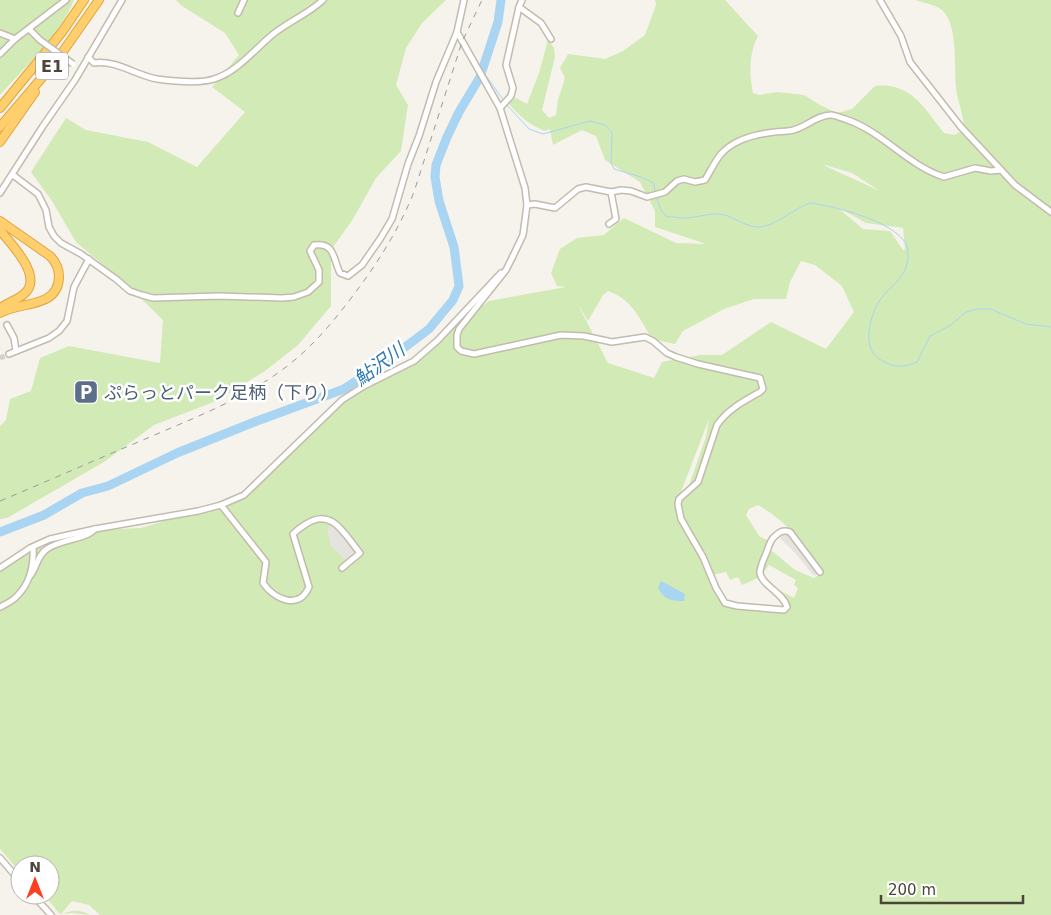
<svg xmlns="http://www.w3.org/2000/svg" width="1051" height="915" viewBox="0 0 1051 915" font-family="'DejaVu Sans','Noto Sans JP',sans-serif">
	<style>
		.green { fill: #d2eab5; fill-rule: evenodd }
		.parking { fill: #e5e3e0 }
		.water { fill: #a9d4f2 }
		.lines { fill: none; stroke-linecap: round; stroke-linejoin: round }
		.stream { stroke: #a9d4f2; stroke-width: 1 }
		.river { stroke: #a9d4f2; stroke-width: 9 }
		.minor-tunnel { stroke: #d4d0c8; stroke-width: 5; stroke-dasharray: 5 2.5; stroke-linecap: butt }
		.minor-casing { stroke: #c2bbae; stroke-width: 8 }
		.highway-casing { stroke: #e0a43c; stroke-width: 10 }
		.minor { stroke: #fff; stroke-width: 5 }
		.highway { stroke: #ffcf6e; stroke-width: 8 }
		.rail { stroke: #9a9a9a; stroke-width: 1; stroke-dasharray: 6 6; stroke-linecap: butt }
		.minor-bridge-casing { stroke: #c2bbae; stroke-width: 8; stroke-linecap: butt }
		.minor-bridge { stroke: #fff; stroke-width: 5 }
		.labels { text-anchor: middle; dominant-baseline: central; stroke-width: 5; stroke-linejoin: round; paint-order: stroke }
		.shield { fill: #fff; stroke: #817c74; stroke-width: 1 }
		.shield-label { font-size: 16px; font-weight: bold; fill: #4b4439 }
		.service-label { font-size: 18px; fill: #4e5e75; stroke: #fff; text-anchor: start }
		.water-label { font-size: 19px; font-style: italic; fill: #2e7ab2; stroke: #fff }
	</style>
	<rect width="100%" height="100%" fill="#f6f3ec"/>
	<!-- green -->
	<g class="green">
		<path d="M0 0H74C60 35 25 67 0 95Z"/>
		<polygon points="176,0 446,0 422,23 406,48 396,85 408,105 401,151 376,178 353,219 331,250 331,306 298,345 265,371 216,401 154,425 104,462 7,518 0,519 0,426 6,420 10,399 31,391 40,358 69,346 160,363 163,320 127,285 76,242 52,201 31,172 66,118 86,130 148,142 197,167 245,112 212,87 239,55 225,33 182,6"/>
		<path d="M655 0H725L758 36C749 53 749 74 753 93L759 95 777 92 804 95 820 105 837 113 852 109 875 86C911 82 924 108 944 133L954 135 964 130C964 118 960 107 957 95 953 73 959 29 944 12 938 5 924 3 915 0H1051V915H100L89 905 72 901 61 914C72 910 80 909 90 915L72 913 60 914 48 900H45L40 895H50V865H20V872L0 849V568L33 547 49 549 69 534 97 530 141 528 198 511 228 505 261 478 349 396 406 365 489 301 566 287 557 286 551 273 560 249 577 238 604 235 624 218 676 243 706 244 655 227V211L640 182 605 160 596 136 582 130 553 145 550 129 545 131C529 125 520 116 508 103L516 98 527 104 539 73 548 40 554 48 555 57 542 110 549 118 556 115 558 100 565 78 560 68 568 54 605 59 623 51 645 35 656 5ZM825 165 852 173 880 191 825 166ZM837 207 866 223 903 228 905 249 903 250 890 231 863 229ZM801 261 815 265 842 286 854 312 826 349 771 322 722 355H700L662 362 654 378 608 363 577 303 588 321 603 295 608 291C632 299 640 319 652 339L675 344 683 331 724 309 754 299H786L790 282ZM709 419 706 437 687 491 679 497ZM758 505C786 520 806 547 823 572L814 578 795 570 772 551C766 557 763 564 763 573L769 565 796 580 794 585 798 588 794 598 779 590 776 591 788 609 729 605 717 587 712 575 726 572 730 580 738 577 742 585 758 578 769 541 759 536 746 515 749 509Z"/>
	</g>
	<!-- parking -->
	<g class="parking">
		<polygon points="333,524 357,553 346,561 331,546 327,528"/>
		<polygon points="785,531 819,572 814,576 796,554 778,536"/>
	</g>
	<!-- water -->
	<path class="water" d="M661 581 685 594 684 601C672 601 663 600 658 587Z"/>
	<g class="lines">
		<!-- stream -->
		<g class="stream">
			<polyline points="482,70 504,101"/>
			<polyline points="506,104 529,129 543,134 590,121 605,125 612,133 611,163 614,169 641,177 654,183 655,192"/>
			<path d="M656 196 661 210 667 217C672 216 676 218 682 218 697 219 713 210 728 216 740 221 752 230 765 226 779 223 795 208 810 203 834 206 894 221 906 244 908 248 908 254 908 259 905 282 886 287 877 305 869 321 862 350 881 360 894 368 904 368 917 362L930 336 951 325 966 312 978 309H990L1026 324 1051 327"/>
		</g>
		<!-- river -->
		<polyline class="river" points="0,532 44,515 82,493 108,486 177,453 257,421 344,389 392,357 429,329 453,300 459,286 454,247 439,201 435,177 436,165 447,137 459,112 480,77 498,22 501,0"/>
		<!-- minor-tunnel -->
		<polyline class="minor-tunnel" points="0,358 9,354"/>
		<defs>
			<g id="minor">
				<polyline points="464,0 457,32 500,108 525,188 527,205 523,235 512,258"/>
				<polyline points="880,0 901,36 910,62 961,127 1015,185 1051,212"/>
				<polyline points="519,7 541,23 551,39"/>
				<polyline points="238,13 244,0"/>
				<polyline points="29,29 40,40"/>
				<polyline points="0,33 15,39"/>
				<polyline points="0,54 15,39 66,0"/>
				<path d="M88 57 94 63C117 60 135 75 157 79 172 81 199 84 214 79 237 72 254 50 272 35 288 22 308 14 323 0"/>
				<polyline points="500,108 511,96 513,88 506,65 519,7 522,0"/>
				<path d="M13 175 38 194 46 210 49 227 54 236 61 243 81 254 116 279 130 291 142 295 153 298 219 296 282 298 294 297 308 292 319 282V270L310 251 314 245C335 242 333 259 340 273L348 276 362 265 380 239 392 219 408 164 419 136 436 82 457 32"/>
				<polyline points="0,193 43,126 75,80 122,0"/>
				<path d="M527 205 535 204 555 208 578 189 586 187 611 192 621 190 631 191 647 197 665 192 677 181 684 179 695 182 705 180C710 172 715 161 721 154 737 136 765 132 788 131 804 130 815 115 831 115 835 115 841 118 845 119 882 131 907 165 944 177L975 168 991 171 1001 170"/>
				<polyline points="609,224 616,219 611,192"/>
				<path d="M513 256 506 270 459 329 457 335V347L461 351 474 354 561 335 584 336 612 342 645 337 653 341 667 353 676 357 698 364 760 378 763 389 760 392C744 401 728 409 717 425L698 482 679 499 678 504 681 519 703 557 716 588 725 603 737 606 784 610 787 607C784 593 759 584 760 571 761 566 763 560 765 556 768 550 769 543 773 538 778 533 782 529 790 532L820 572"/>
				<polyline points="7,325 14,338 16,351"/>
				<polyline points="9,354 49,338 59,331 67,321 74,287 89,259"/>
				<path d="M221 505 266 562 263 583C274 599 299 611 309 587L293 534C297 530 301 527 306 524 332 507 344 534 360 553L342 568"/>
				<polyline points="0,568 30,548 50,539 95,529 198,511 221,505 244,495 342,400 364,386 414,361 438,340 501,273"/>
				<path d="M30 576C37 568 37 555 47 549 60 539 85 540 95 529"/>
				<path d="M0 607C6 604 13 601 17 596 30 583 34 564 33 547"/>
				<polyline points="0,858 20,881"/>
				<polyline points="33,895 51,915"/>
			</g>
			<g id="highway">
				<polyline points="0,108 62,32 84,0"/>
				<polyline points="0,127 57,60 99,0"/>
				<polyline points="0,142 35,92"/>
				<path d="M0 221 50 256C56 262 59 268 59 277 58 309 20 301 0 313"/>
				<path d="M0 230C11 244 42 275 26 292 20 299 9 302 2 307"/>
			</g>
		</defs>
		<!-- minor casing -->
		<use href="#minor" class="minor-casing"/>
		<!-- highway casing -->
		<use href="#highway" class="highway-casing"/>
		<!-- minor -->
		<use href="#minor" class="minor"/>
		<!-- highway -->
		<use href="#highway" class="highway"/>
		<!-- rail -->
		<path class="rail" d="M0 501C48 481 95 460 143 440 191 419 240 401 282 370 312 348 333 322 355 293 379 261 399 229 414 192L462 42 482 0"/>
		<defs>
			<polyline id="minor-bridge" points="40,40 73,64"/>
		</defs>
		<!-- minor-bridge casing -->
		<use href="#minor-bridge" class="minor-bridge-casing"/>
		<!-- minor-bridge -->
		<use href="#minor-bridge" class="minor-bridge"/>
	</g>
	<!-- icons -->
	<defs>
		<symbol id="parking-square" viewBox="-11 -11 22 22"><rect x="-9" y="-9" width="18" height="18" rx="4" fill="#5c6f8a" stroke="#fff"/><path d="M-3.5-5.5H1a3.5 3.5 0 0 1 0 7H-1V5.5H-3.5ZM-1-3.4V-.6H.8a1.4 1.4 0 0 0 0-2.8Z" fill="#fff"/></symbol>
	</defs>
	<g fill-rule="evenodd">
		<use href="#parking-square" x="72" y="378" width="28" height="28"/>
	</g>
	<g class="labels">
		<!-- shield labels -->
		<rect class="shield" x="36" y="52.5" width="32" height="27" rx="4"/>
		<g class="shield-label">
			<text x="52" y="66">E1</text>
		</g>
		<!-- service labels -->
		<g class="service-label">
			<text x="104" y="392">ぷらっとパーク足柄（下り）</text>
		</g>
		<!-- water labels -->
		<g class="water-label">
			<text transform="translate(379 364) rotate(-36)">鮎沢川</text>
		</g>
	</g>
	<!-- north arrow -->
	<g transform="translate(35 880)"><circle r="24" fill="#ffffff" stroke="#b7b4b0"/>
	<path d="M0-4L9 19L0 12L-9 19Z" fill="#fc3f1d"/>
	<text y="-8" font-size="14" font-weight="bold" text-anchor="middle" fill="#4b4439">N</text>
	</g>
	<!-- scale -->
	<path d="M881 895v8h142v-8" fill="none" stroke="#4b4439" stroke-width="2.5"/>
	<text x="888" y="895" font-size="15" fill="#4b4439" stroke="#ffffff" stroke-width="4" paint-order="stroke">200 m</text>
</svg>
